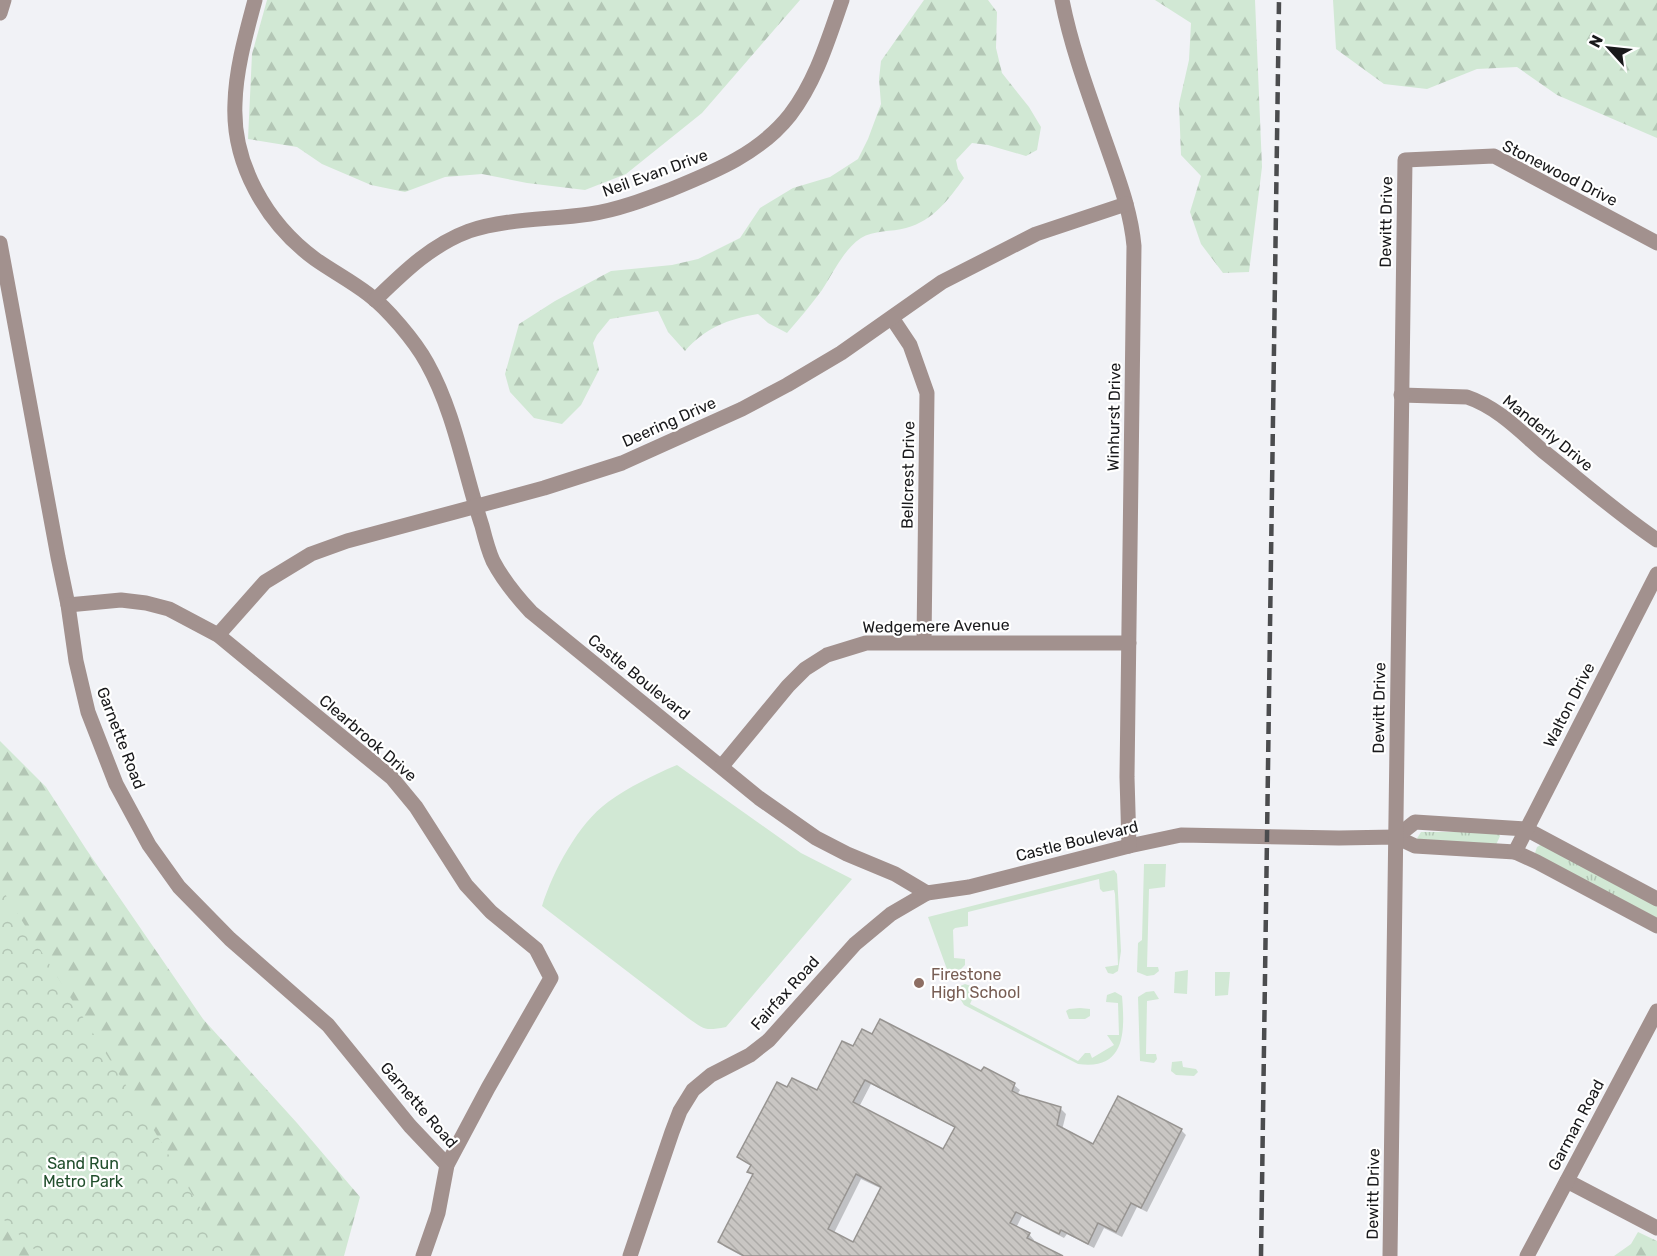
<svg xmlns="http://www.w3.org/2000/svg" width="1657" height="1256" viewBox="0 0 1657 1256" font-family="Rubik,sans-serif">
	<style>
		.grass { fill: url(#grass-tufts) }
		.forest { fill: url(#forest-firs) }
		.park { fill: url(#park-crowns) }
		.garden { fill: #d1e8d4 }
		.shadow { fill: #0003; fill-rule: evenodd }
		.building { fill: url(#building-back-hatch); stroke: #979491; stroke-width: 1.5; fill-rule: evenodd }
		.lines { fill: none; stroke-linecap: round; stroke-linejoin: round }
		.minor { stroke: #a2918e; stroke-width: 15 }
		.rail { stroke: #4b4c4e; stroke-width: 4.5; stroke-dasharray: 12 6; stroke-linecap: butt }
		.education-dot { fill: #8d6e63; stroke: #fff; stroke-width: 2 }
		.labels { text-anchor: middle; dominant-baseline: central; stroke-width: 4.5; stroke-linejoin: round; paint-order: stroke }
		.street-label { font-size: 16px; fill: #19191b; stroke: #fff }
		.education-label { font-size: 16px; fill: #785e54; stroke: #fff; text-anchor: start }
		.park-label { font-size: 16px; fill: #224f2d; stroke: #fff }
	</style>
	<defs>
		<pattern id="grass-tufts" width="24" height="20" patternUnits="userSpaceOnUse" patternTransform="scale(1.5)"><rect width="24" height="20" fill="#d1e8d4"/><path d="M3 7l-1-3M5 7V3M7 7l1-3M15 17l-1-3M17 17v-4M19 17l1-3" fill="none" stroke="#b3c6b5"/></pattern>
		<pattern id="forest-firs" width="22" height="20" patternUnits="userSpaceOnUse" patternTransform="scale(1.5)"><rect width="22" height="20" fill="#d1e8d4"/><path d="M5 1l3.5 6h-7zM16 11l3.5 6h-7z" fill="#b3c6b5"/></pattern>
		<pattern id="park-crowns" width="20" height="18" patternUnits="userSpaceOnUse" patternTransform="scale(1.5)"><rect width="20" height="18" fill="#d1e8d4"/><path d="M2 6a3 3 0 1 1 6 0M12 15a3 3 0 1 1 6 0" fill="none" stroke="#b3c6b5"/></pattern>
		<pattern id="building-back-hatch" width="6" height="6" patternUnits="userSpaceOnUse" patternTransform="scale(1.5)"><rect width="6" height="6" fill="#c9c6c3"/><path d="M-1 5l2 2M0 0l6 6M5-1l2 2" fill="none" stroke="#acaaa7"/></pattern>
	</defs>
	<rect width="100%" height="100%" fill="#f1f2f6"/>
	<!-- grass -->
	<g class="grass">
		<polygon points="1421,832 1493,832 1499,833 1500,836 1496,845 1416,840"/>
		<polygon points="1542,844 1657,905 1657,918 1538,856 1535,853 1537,847"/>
	</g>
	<!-- forest -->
	<g class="forest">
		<polygon points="267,0 800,0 702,113 626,174 585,190 527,183 482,174 445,177 405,192 371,185 322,164 297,147 248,139 252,54"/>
		<path d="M924 0H988L997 12 996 48 1002 73 1029 107 1041 127 1037 150 1026 156 988 145 972 143 956 160 958 169 964 178C949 199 933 221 906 228 892 232 873 230 861 238 843 250 834 272 822 290 811 305 799 319 787 333L768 323 758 314C728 319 705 328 685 351L668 332 658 311 610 319 597 335 593 343 599 370 581 405 562 424 534 418 510 392 505 374 519 324 555 301 611 271 672 265 698 259 740 238 760 208 793 188 830 177 858 159 868 139 881 104 879 79 881 61Z"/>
		<polygon points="1155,0 1255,0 1262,167 1249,272 1223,273 1201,244 1190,212 1201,176 1181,155 1179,104 1189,60 1191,23"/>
		<polygon points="1333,0 1657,0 1657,138 1557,95 1517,67 1477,69 1427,89 1384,84 1336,49"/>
		<polygon points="0,741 46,787 86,849 203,1019 297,1123 360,1197 344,1256 0,1256"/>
		<polygon points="1638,1232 1657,1241 1657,1256 1614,1256 1631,1244"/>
	</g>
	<!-- park -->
	<polygon class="park" points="0,886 146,1117 229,1256 41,1256 0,1216"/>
	<!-- garden -->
	<g class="garden">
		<path d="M677 765 801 853 852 879 726 1027C705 1031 705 1030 688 1018L542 906C553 871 578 824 608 802 629 787 653 775 677 765Z"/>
		<polygon points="1144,864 1166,864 1165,887 1149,889 1147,967 1158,967 1159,971 1154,975 1147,976 1137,972 1138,943 1142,940"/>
		<polygon points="1114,870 1117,874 1121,951 1118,971 1113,974 1108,973 1105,967 1118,965 1115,894 1114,890 1103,892 1100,889 1099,879 968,912 968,926 955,928 953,930 954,958 965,959 965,965 961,969 948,972 928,917"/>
		<polygon points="1188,970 1187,994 1174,993 1175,972"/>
		<polygon points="1215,972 1230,972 1228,995 1215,996"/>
		<path d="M965 984 974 987 976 991 970 1004 1078 1061 1085 1053H1090L1092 1058 1114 1045 1107 1035H1119L1118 1003 1106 1002 1107 995 1115 992 1122 996C1125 1031 1126 1071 1078 1064L964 1005 956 992 958 987Z"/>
		<polygon points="1154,991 1159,999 1147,1001 1146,1054 1156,1054 1157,1059 1154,1063 1140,1061 1138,997 1146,992"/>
		<polygon points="1080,1008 1090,1009 1090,1016 1085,1019 1069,1019 1066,1011 1069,1009"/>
		<polygon points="1182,1061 1183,1067 1196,1069 1198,1072 1194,1076 1176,1075 1171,1071 1172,1062"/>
	</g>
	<!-- shadow -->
	<path class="shadow" d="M853 1048 982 1073 1014 1085 1020 1090 1017 1095 1060 1108 1066 1114 1062 1130 1094 1146 1181 1130 1186 1135 1147 1212 1137 1207 1122 1237 1104 1228 1094 1248 1067 1234 1064 1238 1022 1216 1016 1228 1029 1234 1034 1240 1033 1242 1060 1256H742L725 1247 720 1242 754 1176 749 1171 752 1166 739 1157 788 1089 817 1093ZM871 1084 956 1128 944 1151 859 1107ZM861 1179 882 1189 854 1244 834 1233Z"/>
	<!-- building -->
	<path class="building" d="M880 1019 981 1071 984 1067 1015 1083 1012 1091 1020 1095 1061 1107 1057 1125 1093 1144 1118 1096 1182 1129 1141 1208 1131 1203 1116 1232 1098 1223 1088 1244 1061 1230 1059 1234 1016 1212 1010 1223 1030 1233 1027 1238 1063 1256H744L718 1242 753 1174 747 1172 751 1165 737 1157 777 1082 787 1087 792 1078 817 1090 842 1041 853 1046 862 1029 872 1034ZM865 1080 955 1127 943 1149 853 1102ZM856 1174 881 1187 853 1242 828 1229Z"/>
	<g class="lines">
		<!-- minor -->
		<g class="minor">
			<path d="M255 0C246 34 236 68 235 103 232 163 266 223 315 259 332 271 351 281 368 294 387 308 415 341 427 363 455 413 464 472 482 526 485 538 488 550 493 561 503 580 516 596 531 612L759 798 816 838 847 854 895 874 927 893 969 887 1129 846 1181 835 1339 838 1396 837 1415 846 1515 852 1537 862 1657 926"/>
			<path d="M1062 0C1072 51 1091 100 1108 149 1119 181 1131 212 1134 246L1127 777 1129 846"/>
			<polyline points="0,13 4,0"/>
			<polyline points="0,243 58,557 68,605 76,661 88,712 116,784 149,845 179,887 230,939 328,1025 410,1126 447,1165"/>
			<path d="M375 300C404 272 431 245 469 231 508 218 550 220 590 214 618 210 646 199 672 189 716 171 760 153 790 115 816 81 828 40 842 0"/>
			<polyline points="892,318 910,345 927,393 924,642"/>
			<path d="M1401 395 1467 397C1497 407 1520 431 1543 451 1581 481 1617 513 1657 540"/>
			<polyline points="68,605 121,600 146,603 169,609 218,635 392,778 416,807 466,885 491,912 536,949 551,978 488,1088 447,1165 438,1213 423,1256"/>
			<polyline points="218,635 265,582 311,554 347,541 544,488 622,463 742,409 787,385 841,353 942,282 1036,234 1126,204"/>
			<polyline points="722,766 788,686 805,669 827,655 866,643 1129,643"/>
			<polyline points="1396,837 1415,822 1526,829 1657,899"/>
			<polyline points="1515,852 1657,574"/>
			<polyline points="1567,1181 1657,1228"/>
			<polyline points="630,1256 672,1132 680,1111 693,1090 711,1075 750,1055 769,1040 855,944 891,914 927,893"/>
			<polyline points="1390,1256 1405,160 1494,156 1657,243"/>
			<polyline points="1527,1256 1657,1011"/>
		</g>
		<!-- rail -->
		<polyline class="rail" points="1261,1256 1279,0"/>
	</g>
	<!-- markers -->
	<circle class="education-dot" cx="919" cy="983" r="6"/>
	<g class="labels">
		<!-- street labels -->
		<g class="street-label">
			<text transform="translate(655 173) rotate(-20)">Neil Evan Drive</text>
			<text transform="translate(1560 173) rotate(27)">Stonewood Drive</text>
			<text transform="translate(1386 222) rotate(-89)">Dewitt Drive</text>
			<text transform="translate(1114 417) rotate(-89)">Winhurst Drive</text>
			<text transform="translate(669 422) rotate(-24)">Deering Drive</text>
			<text transform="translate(1548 433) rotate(39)">Manderly Drive</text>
			<text transform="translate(908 475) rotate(-89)">Bellcrest Drive</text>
			<text transform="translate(936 626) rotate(-1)">Wedgemere Avenue</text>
			<text transform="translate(639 677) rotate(39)">Castle Boulevard</text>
			<text transform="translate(1569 705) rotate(-63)">Walton Drive</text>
			<text transform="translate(1379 708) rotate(-89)">Dewitt Drive</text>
			<text transform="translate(121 738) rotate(69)">Garnette Road</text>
			<text transform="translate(368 738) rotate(41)">Clearbrook Drive</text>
			<text transform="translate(1077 841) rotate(-14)">Castle Boulevard</text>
			<text transform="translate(785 993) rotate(-48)">Fairfax Road</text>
			<text transform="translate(419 1105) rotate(49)">Garnette Road</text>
			<text transform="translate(1576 1125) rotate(-62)">Garman Road</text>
			<text transform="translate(1373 1194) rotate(-89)">Dewitt Drive</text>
		</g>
		<!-- education labels -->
		<g class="education-label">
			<text x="931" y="974">Firestone<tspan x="931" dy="18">High School</tspan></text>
		</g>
		<!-- park labels -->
		<g class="park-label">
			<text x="83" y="1163">Sand Run<tspan x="83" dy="18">Metro Park</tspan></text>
		</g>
	</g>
	<!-- north arrow -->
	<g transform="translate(1609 48) rotate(297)" stroke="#ffffff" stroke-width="4.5" paint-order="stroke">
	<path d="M0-4.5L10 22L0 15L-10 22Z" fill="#19191b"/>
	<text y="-9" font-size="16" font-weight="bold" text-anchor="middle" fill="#19191b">N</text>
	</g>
</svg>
